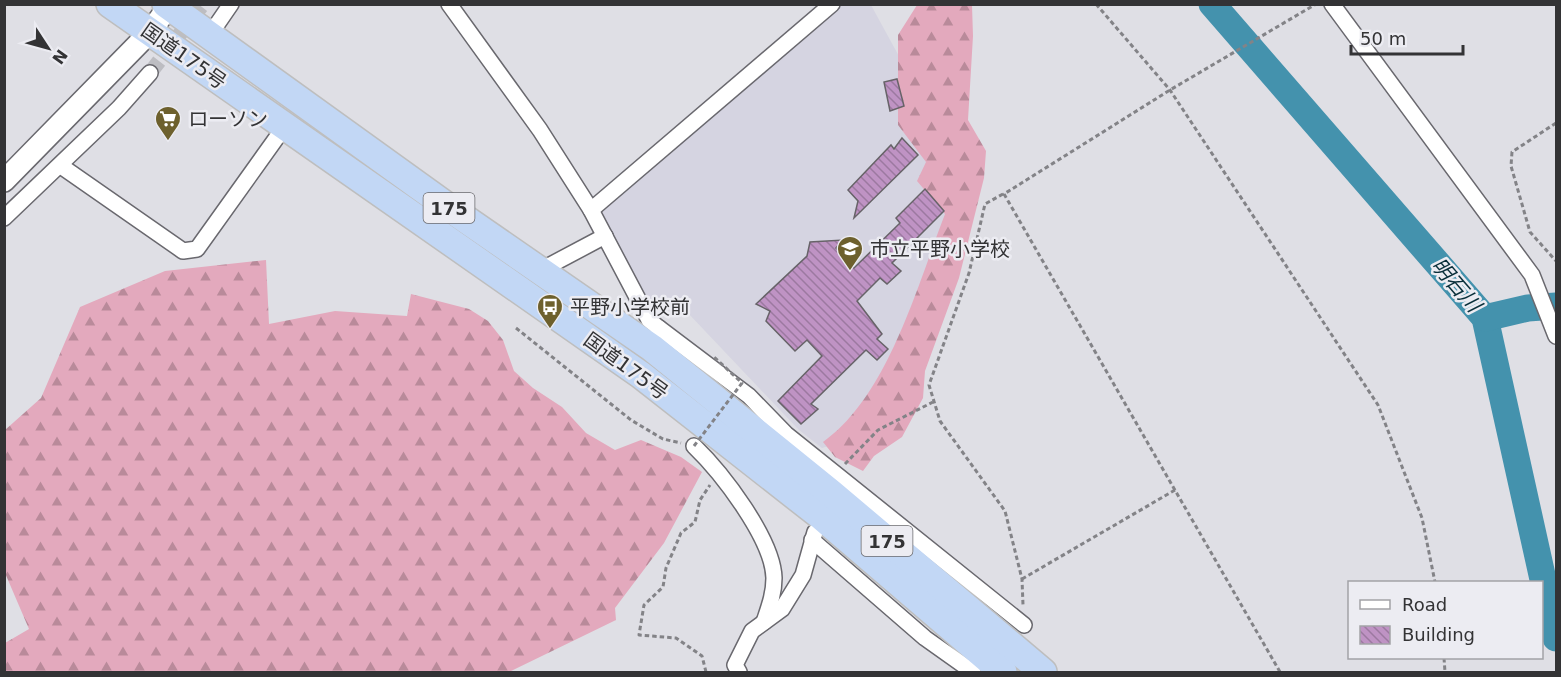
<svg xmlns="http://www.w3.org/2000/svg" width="1561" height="677" viewBox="0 0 1561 677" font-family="'DejaVu Sans','Noto Sans JP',sans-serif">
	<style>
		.built { fill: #d5d4e1 }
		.forest { fill: url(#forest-firs) }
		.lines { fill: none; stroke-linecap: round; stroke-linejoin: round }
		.river { stroke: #4492ad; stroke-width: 27 }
		.building { fill: url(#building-back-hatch); stroke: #676368; stroke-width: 1.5 }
		.street-tunnel { stroke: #bdbdc2; stroke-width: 15; stroke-dasharray: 15 8; stroke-linecap: butt }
		.street-casing { stroke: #69686e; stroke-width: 18 }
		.secondary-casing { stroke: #69686e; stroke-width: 24 }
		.highway-casing { stroke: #bebebe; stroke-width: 30 }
		.path { stroke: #838387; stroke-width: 3; stroke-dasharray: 4.5 3; stroke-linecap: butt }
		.street { stroke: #fff; stroke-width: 15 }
		.secondary { stroke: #fff; stroke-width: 21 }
		.highway { stroke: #c2d7f5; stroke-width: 27 }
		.path-bridge { stroke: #838387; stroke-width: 3; stroke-dasharray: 4.5 3; stroke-linecap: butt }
		.labels { text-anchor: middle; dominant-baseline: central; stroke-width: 5; stroke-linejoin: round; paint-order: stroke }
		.shield { fill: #ececf2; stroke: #6a6a6e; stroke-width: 1.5 }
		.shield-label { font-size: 18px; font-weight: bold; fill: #333335 }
		.street-label { font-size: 20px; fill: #333335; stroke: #ececf2 }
		.poi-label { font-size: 20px; fill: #333335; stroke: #ececf2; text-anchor: start }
		.water-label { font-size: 21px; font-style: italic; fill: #092f3a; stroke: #ececf2 }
	</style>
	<defs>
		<pattern id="forest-firs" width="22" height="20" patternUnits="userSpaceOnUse" patternTransform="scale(1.5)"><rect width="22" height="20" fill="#e3a9bd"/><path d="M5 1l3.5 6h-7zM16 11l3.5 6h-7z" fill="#b98a9a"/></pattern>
		<pattern id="building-back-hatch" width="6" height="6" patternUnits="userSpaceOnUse" patternTransform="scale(1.5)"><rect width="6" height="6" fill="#bf93c4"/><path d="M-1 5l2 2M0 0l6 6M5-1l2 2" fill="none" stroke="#9c79a0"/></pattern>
	</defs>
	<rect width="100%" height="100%" fill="#dfdfe5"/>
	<!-- built -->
	<polygon class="built" points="842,4 871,5 978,201 851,439 822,448 799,430 687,312 642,296 599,213"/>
	<!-- forest -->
	<g class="forest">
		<path d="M917 5H972L973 36 968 120 986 151 984 178 959 278 925 371 923 398 902 437 874 456 863 471 835 457 823 442C888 396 917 286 945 214L917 181 926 162 898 125V35Z"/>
		<polygon points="266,260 269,324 335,311 407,316 411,294 469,309 488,321 503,340 514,371 533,388 562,407 586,433 615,450 641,440 681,457 702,472 664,543 615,608 616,620 509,672 5,672 5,643 29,629 5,573 5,430 41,398 80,307 165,271"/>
	</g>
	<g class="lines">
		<!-- river -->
		<g class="river">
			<polyline points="1212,4 1485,318 1556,638"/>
			<polyline points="1485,318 1528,308 1556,306"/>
		</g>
	</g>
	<!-- building -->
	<g class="building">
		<polygon points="897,79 904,106 890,111 884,82"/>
		<polygon points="902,138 918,155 854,218 858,201 848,190 891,145 894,149"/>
		<polygon points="925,189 944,211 892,263 901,271 887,284 880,278 857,301 882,334 877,339 888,349 877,360 866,350 811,404 818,409 801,424 778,401 822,356 807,340 795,351 766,321 770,311 756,304 807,256 810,242 843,240 836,248 854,268 900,223 896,218"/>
	</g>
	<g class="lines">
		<!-- street-tunnel -->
		<polyline class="street-tunnel" points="150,73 203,4"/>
		<defs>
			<g id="street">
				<polyline points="449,4 540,130 591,210 649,320 659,328 656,337"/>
				<polyline points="1332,4 1532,275 1556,336"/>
				<polyline points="209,36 231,4"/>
				<polyline points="61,166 183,251 197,249 285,126"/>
				<polyline points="591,210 832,4"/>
				<polyline points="4,218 119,108 150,73"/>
				<polyline points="541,270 605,236"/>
				<polyline points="659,328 749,396 786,434 1024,625"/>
				<path d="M694 446C722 473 773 539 774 578 774 594 769 607 764 622"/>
				<polyline points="812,540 925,638 973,672"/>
				<polyline points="739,672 735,665 752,631 782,609 803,575 815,532"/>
			</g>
			<polyline id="secondary" points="4,181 150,32 169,6"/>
			<g id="highway">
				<polyline points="110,4 641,375 822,517 1003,672"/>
				<polyline points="166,4 448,207 652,348 831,493 1043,672"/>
			</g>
		</defs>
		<!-- street casing -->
		<use href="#street" class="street-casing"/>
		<!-- secondary casing -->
		<use href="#secondary" class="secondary-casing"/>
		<!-- highway casing -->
		<use href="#highway" class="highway-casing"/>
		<!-- path -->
		<g class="path">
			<polyline points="1096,4 1170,90 1378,405 1422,518 1435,582"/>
			<polyline points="1556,123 1512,152 1511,166 1530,232 1556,261"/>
			<polyline points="1003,194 985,204 969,273 929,385 940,421 1005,511 1022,579 1023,605"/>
			<polyline points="516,328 631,420 663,439 681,443"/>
			<polyline points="845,464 878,430 933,402"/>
			<polyline points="1022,579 1175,490"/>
			<polyline points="1444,658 1445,672"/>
			<polyline points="706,672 702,656 676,638 639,635 644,605 663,587 666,568 681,533 695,522 700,500 710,485"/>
			<polyline points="1280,672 1004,194 1170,90 1316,4"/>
		</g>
		<!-- street -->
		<use href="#street" class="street"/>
		<!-- secondary -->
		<use href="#secondary" class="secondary"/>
		<!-- highway -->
		<use href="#highway" class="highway"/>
		<!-- path-bridge -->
		<polyline class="path-bridge" points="694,446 742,383 713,356"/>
	</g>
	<!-- icons -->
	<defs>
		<symbol id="supermarket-pin" viewBox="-11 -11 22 30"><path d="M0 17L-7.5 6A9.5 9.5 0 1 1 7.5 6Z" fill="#6d602d" stroke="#ececf2"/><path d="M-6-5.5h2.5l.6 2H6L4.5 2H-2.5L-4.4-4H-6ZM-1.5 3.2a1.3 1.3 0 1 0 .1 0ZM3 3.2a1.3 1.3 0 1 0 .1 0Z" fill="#fff"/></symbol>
		<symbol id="school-pin" viewBox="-11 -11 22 30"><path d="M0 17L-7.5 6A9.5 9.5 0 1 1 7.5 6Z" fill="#6d602d" stroke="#ececf2"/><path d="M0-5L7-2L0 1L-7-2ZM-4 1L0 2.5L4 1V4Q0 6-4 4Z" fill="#fff"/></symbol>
		<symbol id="bus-pin" viewBox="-11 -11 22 30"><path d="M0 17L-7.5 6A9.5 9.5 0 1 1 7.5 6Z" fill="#6d602d" stroke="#ececf2"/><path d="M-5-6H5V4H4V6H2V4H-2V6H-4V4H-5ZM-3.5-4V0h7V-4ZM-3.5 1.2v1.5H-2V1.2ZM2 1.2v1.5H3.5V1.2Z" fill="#fff"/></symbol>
	</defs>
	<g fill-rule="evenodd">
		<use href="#supermarket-pin" x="153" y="104" width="30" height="40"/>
		<use href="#school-pin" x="835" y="234" width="30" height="40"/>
		<use href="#bus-pin" x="535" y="292" width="30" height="40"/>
	</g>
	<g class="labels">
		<!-- shield labels -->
		<g class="shield">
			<rect x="423.5" y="193" width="51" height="30" rx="4.5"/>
			<rect x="861.5" y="526" width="51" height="30" rx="4.5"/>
		</g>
		<g class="shield-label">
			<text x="449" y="208">175</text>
			<text x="887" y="541">175</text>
		</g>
		<!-- street labels -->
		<g class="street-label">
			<text transform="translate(184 56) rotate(35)">国道175号</text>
			<text transform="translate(626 366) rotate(36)">国道175号</text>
		</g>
		<!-- poi labels -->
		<g class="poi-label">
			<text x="188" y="119">ローソン</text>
			<text x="870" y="249">市立平野小学校</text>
			<text x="570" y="307">平野小学校前</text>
		</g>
		<!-- water labels -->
		<g class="water-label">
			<text transform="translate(1456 285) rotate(49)">明石川</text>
		</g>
	</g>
	<!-- border -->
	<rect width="1561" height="677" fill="none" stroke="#333335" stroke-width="12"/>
	<!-- legend -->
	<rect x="1348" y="581" width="195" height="78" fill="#ececf2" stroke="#a2a2a6" stroke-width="1.5"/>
	<rect x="1360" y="600" width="30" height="9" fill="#ffffff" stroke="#a2a2a6" stroke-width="1.5"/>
	<text x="1402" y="611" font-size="18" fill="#333335">Road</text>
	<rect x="1360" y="626" width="30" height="18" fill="url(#building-back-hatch)" stroke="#a2a2a6" stroke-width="1.5"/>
	<text x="1402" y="641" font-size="18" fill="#333335">Building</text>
	<!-- north arrow -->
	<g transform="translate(48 48) rotate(126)" stroke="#ececf2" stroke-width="4.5" paint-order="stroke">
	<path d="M0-4.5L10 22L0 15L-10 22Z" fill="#333335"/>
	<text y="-9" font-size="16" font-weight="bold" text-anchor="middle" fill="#333335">N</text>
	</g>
	<!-- scale -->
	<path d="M1351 45v9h112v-9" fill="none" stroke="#333335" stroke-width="3"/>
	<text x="1360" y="45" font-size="18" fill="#333335" stroke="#ececf2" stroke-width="4.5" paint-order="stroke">50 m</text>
</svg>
